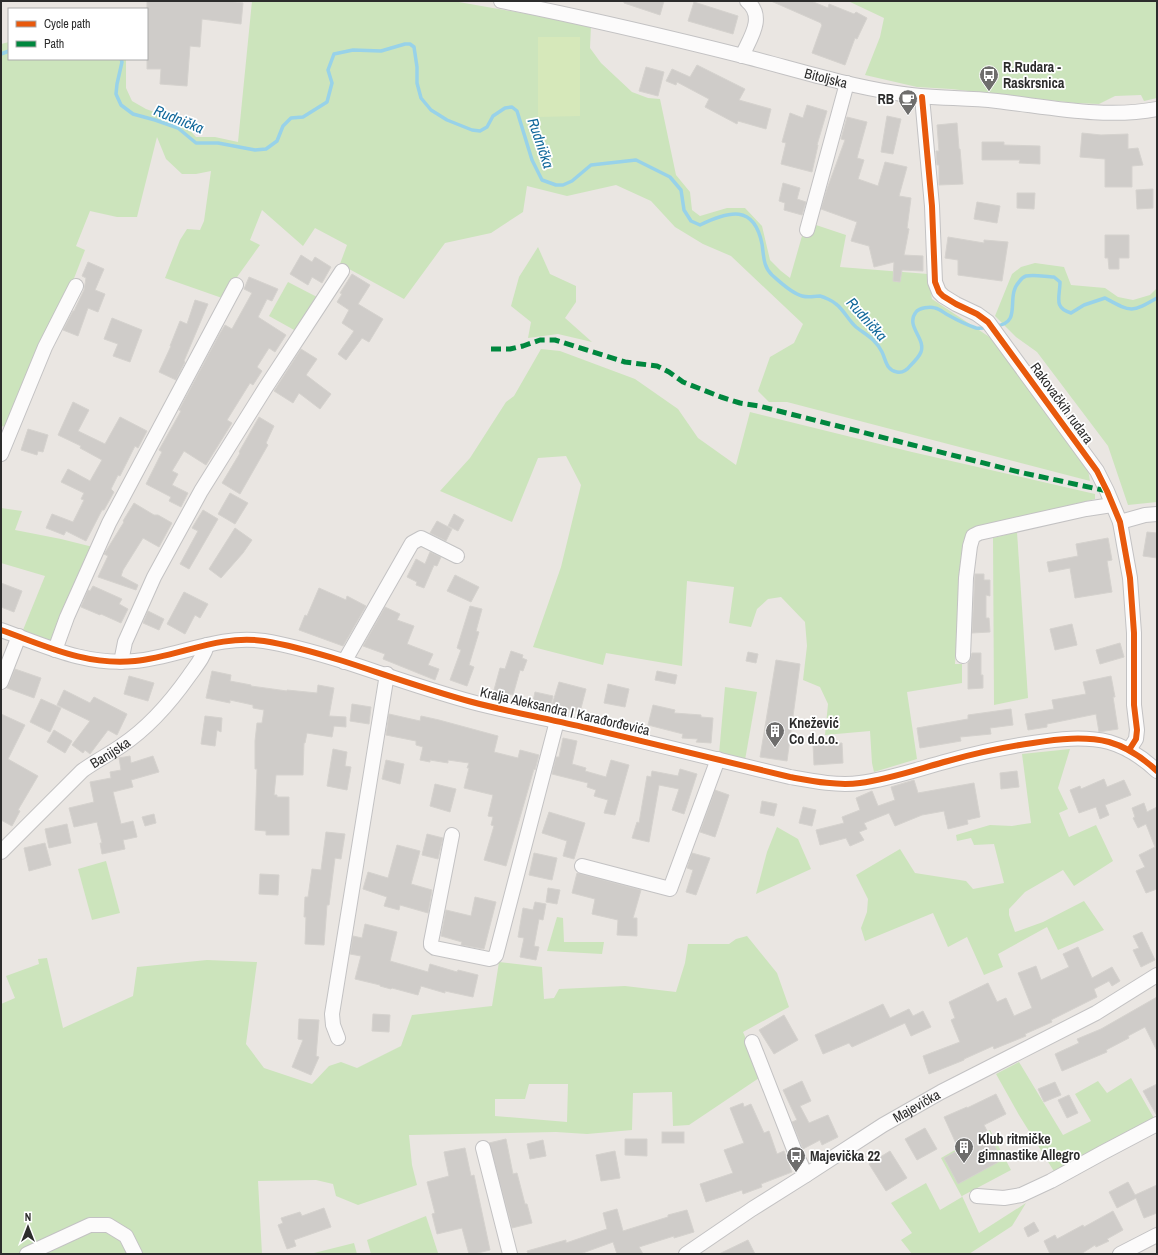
<svg xmlns="http://www.w3.org/2000/svg" width="1158" height="1255" viewBox="0 0 1158 1255" font-family="'Archivo Narrow',sans-serif">
	<style>
		.green { fill: #cce4bc; fill-rule: evenodd }
		.pitch { fill: #d6e8ba }
		.lines { fill: none; stroke-linecap: round; stroke-linejoin: round }
		.stream { stroke: #98d2e9; stroke-width: 3.5 }
		.building { fill: #cfccc9; stroke: #d5d2ce }
		.minor-casing { stroke: #c3c2c3; stroke-width: 16 }
		.minor { stroke: #fcfbfb; stroke-width: 14 }
		.quiet { stroke: #00873e; stroke-width: 5; stroke-dasharray: 10 5; stroke-linecap: butt }
		.cycleway-casing { stroke: #fff; stroke-width: 8 }
		.cycleway { stroke: #e8590c; stroke-width: 6 }
		.labels { text-anchor: middle; dominant-baseline: central; stroke-width: 3.5; stroke-linejoin: round; paint-order: stroke }
		.poi-label { font-size: 14px; font-weight: bold; fill: #2c2c2c; stroke: #fff; text-anchor: start }
		.street-label { font-size: 14px; fill: #2c2c2c; stroke: #fff }
		.water-label { font-size: 15px; font-style: italic; fill: #11689b; stroke: #fff }
	</style>
	<rect width="100%" height="100%" fill="#eae6e2"/>
	<!-- green -->
	<g class="green">
		<polygon points="252,1 453,1 591,25 590,48 601,63 632,92 648,98 660,99 676,175 690,192 692,210 700,216 727,208 745,208 762,226 770,260 781,271 790,278 804,229 813,224 846,235 840,267 928,274 932,299 991,338 1088,470 1090,481 787,402 769,402 758,391 770,357 794,343 803,324 731,256 703,244 675,227 651,201 616,185 567,196 527,186 523,212 491,233 445,243 404,299 340,264 347,245 315,228 303,246 262,210 250,240 260,245 222,298 165,278 180,240 187,229 200,230 204,221 211,171 196,174 182,174 166,159 157,137 137,217 117,217 90,211 76,246 85,250 73,281 6,427 1,426 1,44 9,42 9,59 126,59 126,88 132,101 146,109 182,122 196,137 215,137 238,142"/>
		<polygon points="848,1 1157,1 1157,98 1144,101 1141,95 1115,96 1099,104 1075,103 951,89 917,87 865,75 880,37 884,18"/>
		<polygon points="538,247 550,274 576,286 576,302 565,318 592,342 558,334 528,338 531,322 511,306 519,277"/>
		<polygon points="1035,263 1064,267 1071,285 1105,288 1118,297 1133,300 1150,295 1157,288 1157,502 1128,505 1108,446 1037,352 1016,337 995,316 1012,274 1021,267"/>
		<polygon points="288,282 317,297 296,331 269,316"/>
		<polygon points="541,349 560,351 635,379 678,409 698,438 736,465 750,412 912,452 1095,494 1095,499 980,527 962,560 955,664 962,664 962,683 907,692 917,759 874,772 872,763 870,731 825,735 828,704 820,687 803,680 807,646 805,622 781,597 768,599 757,609 751,627 729,623 734,587 687,581 682,666 606,653 603,665 533,647 561,567 581,485 566,456 538,458 512,522 440,491 470,458 506,402 514,396"/>
		<polygon points="1,508 22,511 15,530 61,539 93,547 52,642 23,630 45,576 1,563"/>
		<polygon points="1017,532 1028,698 994,705 993,538"/>
		<polygon points="725,687 757,692 745,760 719,754"/>
		<polygon points="1070,749 1058,788 1068,809 1059,813 1069,837 1096,825 1113,861 1074,886 1063,870 1025,892 1009,909 1009,915 1015,932 1043,922 1084,901 1104,930 1058,950 1047,927 998,954 1003,967 984,975 967,937 948,947 933,913 865,941 861,928 867,912 868,899 856,875 900,849 915,873 966,881 973,889 1004,883 994,844 974,845 971,838 957,841 956,835 990,825 1012,826 1031,823 1022,754"/>
		<polygon points="777,827 798,839 811,869 756,894 767,852"/>
		<polygon points="106,861 120,913 92,920 78,869"/>
		<polygon points="557,917 563,918 564,942 604,942 602,954 547,951"/>
		<path d="M747 936 777 973 789 1007 743 1032 762 1076 689 1125 673 1126 672 1092 633 1093 632 1130 587 1134 556 1132 409 1135 412 1165 417 1185 358 1205 336 1196 333 1184 316 1180 258 1181 262 1254H143L136 1242 130 1254H1V1004L15 998 6 976 39 964 38 959 47 958 63 1028 133 996 137 967 207 960 257 962 246 1044 264 1068 312 1084 329 1066 341 1062 357 1068 401 1046 412 1015 492 1006 499 962 542 967 544 999 554 998 559 989 625 986 676 992 685 963 688 944H729L736 939ZM529 1084H568L567 1122 495 1116V1099H525Z"/>
		<polygon points="1019,1062 1063,1135 1091,1121 1075,1094 1098,1081 1107,1093 1131,1078 1155,1120 1055,1173 1019,1115 996,1074"/>
		<polygon points="990,1130 1011,1170 962,1196 979,1233 1026,1203 1012,1226 969,1254 912,1254 901,1240 912,1233 891,1203 926,1183 940,1210 962,1197 941,1158"/>
		<polygon points="426,1216 438,1253 435,1254 371,1254 367,1240"/>
		<polygon points="354,1243 357,1254 310,1254"/>
	</g>
	<!-- pitch -->
	<polygon class="pitch" points="538,37 580,37 580,116 538,117"/>
	<g class="lines">
		<!-- stream -->
		<g class="stream">
			<polyline points="1,54 9,51"/>
			<path d="M121 59 122 62 117 84 116 94 121 105 133 114 155 120 178 128 196 143H218L255 150 266 149 277 141 283 126 291 118 303 117 327 102 332 83 328 70 334 54 353 50 381 51 405 44H410L414 47 417 67V83L421 98 431 110 447 120 472 130 480 131 487 127 493 116 505 108 512 107 517 111 532 160 542 180 556 185H563L572 181 591 165 636 160 670 177 681 190 684 210 691 221 700 225C729 211 754 204 762 244 764 257 763 266 772 275 780 282 791 293 802 296 810 298 813 296 820 296 824 297 833 301 836 304 844 310 848 320 856 327 866 335 875 338 882 352 886 360 886 370 897 372 903 373 907 370 910 366 914 362 919 357 921 352 926 338 905 326 916 312 919 308 930 306 935 308 940 309 944 313 948 315 957 320 967 325 976 328 980 329 984 328 988 327"/>
			<path d="M996 326C1023 323 1005 297 1019 282 1021 279 1023 277 1026 276 1035 274 1046 277 1054 277L1060 282C1060 297 1053 308 1071 313L1084 305 1105 298C1131 312 1131 313 1157 298"/>
		</g>
	</g>
	<!-- building -->
	<g class="building">
		<polygon points="147,1 228,1 243,3 241,24 202,19 200,47 190,46 187,86 160,84 161,69 147,69"/>
		<polygon points="624,1 664,1 660,15 624,3"/>
		<polygon points="771,1 811,1 828,8 829,4 854,14 856,12 867,18 857,39 855,38 845,65 812,53 822,25 821,24 821,23"/>
		<polygon points="694,2 738,16 733,34 688,21"/>
		<polygon points="697,65 745,89 739,100 771,109 766,129 738,121 737,124 705,107 709,99 677,82 676,85 666,81 672,69 690,77"/>
		<polygon points="646,67 664,72 658,96 639,91"/>
		<polygon points="807,105 827,111 817,145 818,145 812,172 781,164 786,143 782,142 790,113 803,118"/>
		<polygon points="887,116 901,119 893,154 881,152"/>
		<polygon points="847,117 867,122 857,158 864,160 858,179 878,186 885,162 907,167 899,196 911,198 907,228 909,229 904,255 923,256 923,271 902,270 900,282 893,281 894,262 874,267 869,246 851,241 857,222 821,209 827,189 845,140 841,139"/>
		<polygon points="957,123 959,149 960,149 963,184 939,185 939,165 937,165 936,151 939,151 937,125"/>
		<polygon points="1082,133 1101,135 1128,134 1128,149 1138,148 1143,165 1132,166 1132,187 1105,187 1105,159 1080,157"/>
		<polygon points="982,142 1004,142 1004,145 1040,146 1040,164 1019,163 1020,160 982,160"/>
		<polygon points="783,183 800,188 797,199 806,202 802,215 784,210 785,203 779,201"/>
		<polygon points="1153,189 1153,208 1137,209 1136,190"/>
		<polygon points="1017,193 1035,193 1034,209 1017,208"/>
		<polygon points="977,202 1000,206 997,223 974,219"/>
		<polygon points="1105,235 1129,235 1129,258 1119,258 1119,269 1109,269 1108,258 1105,258"/>
		<polygon points="948,237 984,243 984,240 1008,242 1002,281 958,275 958,260 945,258"/>
		<polygon points="301,255 312,262 315,257 331,267 322,283 312,277 308,285 290,274"/>
		<polygon points="88,262 104,269 95,290 105,294 98,312 88,308 78,336 63,330 73,311 74,311 84,290 86,278 82,276"/>
		<polygon points="352,274 370,285 358,304 383,319 369,342 362,338 346,360 338,354 354,331 342,323 349,310 337,302 342,294 340,293"/>
		<polygon points="249,277 278,289 272,301 267,299 258,317 286,335 275,352 269,348 257,367 262,371 253,385 250,383 227,420 232,423 206,465 184,451 172,471 178,474 172,485 188,493 181,507 169,501 171,497 146,484 162,452 159,450 181,411 179,410 219,335 225,325 232,329 252,293 244,289"/>
		<polygon points="195,300 208,304 184,361 185,362 176,380 159,372 171,346 170,346 180,321 187,324"/>
		<polygon points="112,318 142,330 130,362 113,356 118,344 104,339"/>
		<polygon points="301,349 317,359 306,375 331,394 320,409 299,393 293,403 274,391"/>
		<polygon points="73,402 89,410 78,431 105,444 120,417 147,431 138,448 135,446 120,476 118,475 111,489 114,492 104,510 102,510 86,541 66,531 64,535 46,528 52,514 73,522 84,500 81,499 84,493 61,482 68,469 90,481 102,460 80,448 81,446 58,435"/>
		<polygon points="259,417 274,426 266,443 268,445 240,494 222,483 240,453 239,452"/>
		<polygon points="28,429 48,435 43,452 38,451 37,455 21,450"/>
		<polygon points="230,493 248,503 235,524 218,514"/>
		<polygon points="134,503 154,515 158,515 172,523 159,547 143,538 123,570 121,576 138,585 136,590 98,577 108,556 104,554 106,551 124,522 123,521"/>
		<polygon points="203,510 218,519 189,569 180,564 198,531 192,528"/>
		<polygon points="454,514 464,520 458,531 448,526"/>
		<polygon points="437,521 452,529 446,541 430,533"/>
		<polygon points="235,528 252,540 243,553 221,578 209,569"/>
		<polygon points="1147,532 1157,533 1157,558 1143,556"/>
		<polygon points="1108,538 1112,560 1107,561 1112,592 1075,598 1070,568 1049,572 1047,562 1078,556 1076,544"/>
		<polygon points="430,552 441,557 437,566 434,565 424,588 416,585 417,582 407,577 416,559 425,564"/>
		<polygon points="975,574 984,574 984,580 990,580 990,596 986,595 986,618 989,618 990,632 972,633"/>
		<polygon points="455,575 479,587 471,602 447,591"/>
		<polygon points="1,583 22,591 14,612 1,607"/>
		<polygon points="93,586 122,599 119,604 128,609 121,623 101,614 100,615 81,607 88,590 90,591"/>
		<polygon points="319,588 346,600 347,596 366,606 343,646 299,630 305,615 307,616"/>
		<polygon points="184,592 208,604 200,618 195,615 185,634 167,624"/>
		<polygon points="470,606 482,609 476,631 479,632 469,665 474,667 467,686 450,680 461,650 457,648"/>
		<polygon points="385,607 400,614 397,620 414,626 407,644 433,654 428,665 439,669 435,680 383,659 385,654 363,646"/>
		<polygon points="148,611 164,619 159,630 143,623"/>
		<polygon points="1072,624 1077,645 1055,650 1050,629"/>
		<polygon points="1120,643 1124,657 1100,664 1096,650"/>
		<polygon points="511,651 523,655 522,658 527,660 523,671 520,670 513,695 494,690 500,668 505,669"/>
		<polygon points="748,652 758,654 756,663 746,661"/>
		<polygon points="972,653 981,653 981,675 983,675 983,688 968,689 968,663 970,660"/>
		<polygon points="776,660 800,664 787,761 760,757"/>
		<polygon points="15,669 41,678 34,698 7,688"/>
		<polygon points="212,671 231,675 230,681 251,685 251,686 287,691 287,690 317,693 318,685 334,688 329,716 346,717 346,727 334,726 332,737 307,733 305,743 304,743 303,775 276,775 274,795 277,795 277,797 289,797 289,835 266,835 266,831 255,830 257,769 255,769 255,741 257,723 262,723 264,710 253,708 253,705 230,700 230,703 206,698"/>
		<polygon points="657,671 677,675 675,684 655,680"/>
		<polygon points="129,676 154,683 148,701 124,694"/>
		<polygon points="1111,676 1115,697 1113,697 1118,729 1099,732 1096,714 1047,724 1047,727 1028,730 1025,714 1054,709 1052,700 1086,694 1083,682"/>
		<polygon points="559,682 586,689 580,712 552,705"/>
		<polygon points="608,684 629,689 625,707 604,703"/>
		<polygon points="64,690 90,703 94,697 127,714 117,735 108,730 90,754 85,750 83,753 72,745 90,721 57,705"/>
		<polygon points="535,692 553,696 550,710 532,706"/>
		<polygon points="41,699 61,708 50,732 30,722"/>
		<polygon points="352,704 371,707 369,724 350,721"/>
		<polygon points="653,705 675,710 674,713 701,715 701,717 713,718 711,743 696,742 698,739 682,738 683,734 648,725"/>
		<polygon points="1011,709 1013,725 990,728 991,734 960,737 961,741 920,748 917,728 968,719 968,715"/>
		<polygon points="1,714 25,725 8,759 38,776 18,810 20,811 12,826 1,820"/>
		<polygon points="389,714 420,721 421,716 439,720 498,736 494,752 518,758 520,750 539,755 535,770 534,769 506,866 484,860 494,826 491,825 493,817 488,816 493,795 464,788 469,768 467,768 469,763 448,760 448,763 430,760 430,762 420,760 423,747 416,745 416,741 386,735"/>
		<polygon points="205,716 222,718 221,732 217,730 215,746 201,744"/>
		<polygon points="54,730 72,741 65,753 47,742"/>
		<polygon points="563,738 577,741 572,764 586,768 585,771 606,777 611,760 629,765 615,815 604,813 608,800 594,796 596,790 587,787 588,783 552,774 556,757 559,757"/>
		<polygon points="842,743 843,763 814,765 813,744"/>
		<polygon points="333,749 347,752 345,766 351,767 347,790 327,786"/>
		<polygon points="130,756 131,763 153,756 159,772 131,780 133,787 113,792 121,824 133,821 137,837 123,840 125,849 102,854 100,843 102,843 97,822 74,827 69,808 94,802 90,782 111,778 110,772 121,770 119,758"/>
		<polygon points="386,760 404,764 400,784 382,779"/>
		<polygon points="680,769 697,774 684,814 672,810 679,789 659,785 649,842 632,838 637,822 639,823 647,776 651,777 652,771 678,776"/>
		<polygon points="1017,771 1019,787 1001,789 1000,773"/>
		<polygon points="1104,779 1107,787 1124,780 1131,795 1105,805 1109,815 1100,819 1096,807 1079,813 1070,790 1080,786 1081,789"/>
		<polygon points="914,780 918,793 974,783 980,817 967,820 968,824 948,829 944,811 922,815 895,826 889,813 864,823 867,829 859,832 864,840 850,846 846,838 820,845 816,830 844,823 842,817 860,810 856,798 872,791 878,806 895,800 891,787"/>
		<polygon points="435,784 456,789 450,812 430,806"/>
		<polygon points="715,790 729,795 715,837 700,832"/>
		<polygon points="762,801 777,804 774,816 760,813"/>
		<polygon points="1144,803 1147,812 1157,807 1157,889 1146,893 1136,871 1145,867 1139,855 1155,847 1146,824 1138,828 1133,818 1135,817 1132,808"/>
		<polygon points="803,807 816,810 812,826 799,823"/>
		<polygon points="549,812 585,823 574,859 563,856 567,841 542,833"/>
		<polygon points="154,814 156,823 145,826 142,817"/>
		<polygon points="67,824 71,843 49,848 45,829"/>
		<polygon points="326,832 345,834 341,859 335,858 329,905 327,905 324,945 305,944 306,917 304,917 305,897 308,897 312,869 321,870"/>
		<polygon points="427,834 443,838 438,859 422,855"/>
		<polygon points="45,843 51,865 29,871 24,848"/>
		<polygon points="397,845 420,851 411,884 432,890 428,913 400,905 399,910 384,906 387,897 363,889 368,872 388,878"/>
		<polygon points="534,853 557,858 552,880 529,875"/>
		<polygon points="692,853 710,858 696,895 686,892 693,870 687,868"/>
		<polygon points="577,873 641,890 633,918 637,918 637,936 617,935 618,920 592,914 595,899 572,893"/>
		<polygon points="260,874 279,875 278,895 259,894"/>
		<polygon points="548,888 560,890 557,904 546,902"/>
		<polygon points="475,897 496,902 484,949 461,945 462,942 441,936 446,910 471,916"/>
		<polygon points="535,902 546,904 543,920 539,919 534,946 539,947 536,960 520,957 524,938 518,937 523,908 533,910"/>
		<polygon points="365,924 397,932 390,961 428,972 430,964 457,972 458,970 478,975 473,997 445,991 445,993 421,986 418,995 392,988 391,989 380,986 380,985 355,979 361,956 350,954 353,936 362,938"/>
		<polygon points="1142,932 1155,960 1141,967 1133,950 1139,948 1133,936"/>
		<polygon points="1078,947 1092,978 1112,967 1120,981 1112,986 1109,981 1094,989 1097,997 1051,1020 1052,1022 1025,1034 1026,1036 994,1049 993,1046 964,1059 964,1060 929,1074 923,1056 960,1042 951,1020 955,1018 949,1002 988,983 997,1002 1006,998 1014,1016 1032,1008 1018,973 1036,966 1041,980 1069,967 1063,954"/>
		<polygon points="1157,997 1157,1051 1145,1027 1128,1036 1129,1038 1106,1050 1107,1052 1062,1071 1055,1054 1079,1043 1077,1039 1101,1029"/>
		<polygon points="883,1004 890,1018 909,1009 913,1016 923,1011 931,1027 911,1036 905,1023 852,1047 849,1043 823,1054 815,1035"/>
		<polygon points="373,1014 390,1015 389,1032 372,1031"/>
		<polygon points="784,1015 798,1040 774,1054 759,1030"/>
		<polygon points="299,1019 319,1020 316,1056 319,1057 311,1075 292,1067 303,1040 298,1039"/>
		<polygon points="802,1081 811,1101 800,1106 809,1123 828,1115 838,1137 822,1145 820,1140 803,1149 792,1122 797,1120 783,1090"/>
		<polygon points="1055,1082 1061,1095 1044,1102 1038,1089"/>
		<polygon points="1157,1084 1157,1116 1143,1091"/>
		<polygon points="996,1094 1006,1114 984,1125 1002,1160 958,1184 944,1158 959,1150 944,1117 967,1107 967,1108"/>
		<polygon points="1069,1095 1078,1113 1067,1118 1058,1100"/>
		<polygon points="743,1103 744,1107 751,1104 764,1133 769,1131 777,1154 784,1151 792,1172 761,1184 762,1187 743,1194 742,1190 706,1202 700,1184 733,1173 724,1150 744,1143 730,1108"/>
		<polygon points="925,1128 937,1149 917,1160 905,1139"/>
		<rect x="662" y="1132" width="22" height="11"/>
		<polygon points="506,1139 513,1174 517,1173 525,1204 527,1204 532,1223 512,1228 489,1143"/>
		<polygon points="625,1139 647,1139 647,1156 625,1155"/>
		<polygon points="543,1140 546,1156 530,1159 527,1144"/>
		<polygon points="465,1148 471,1176 474,1175 490,1250 474,1254 469,1254 462,1228 437,1234 432,1214 435,1213 427,1182 449,1176 444,1152"/>
		<polygon points="615,1151 620,1178 601,1181 596,1155"/>
		<polygon points="890,1151 907,1178 886,1191 869,1164"/>
		<polygon points="1128,1182 1135,1195 1157,1185 1157,1213 1144,1218 1136,1198 1117,1208 1109,1192"/>
		<polygon points="324,1208 331,1227 294,1240 296,1246 287,1249 278,1225 283,1223 281,1218 300,1212 302,1216"/>
		<polygon points="617,1209 623,1231 668,1217 668,1215 687,1210 694,1232 674,1238 674,1236 639,1247 643,1254 617,1254 613,1242 580,1254 528,1254 527,1251 566,1240 566,1243 607,1229 603,1213"/>
		<polygon points="1113,1211 1123,1230 1107,1239 1109,1241 1096,1247 1095,1245 1081,1254 1050,1254 1044,1241 1055,1235 1057,1239 1083,1225 1084,1227"/>
		<polygon points="1034,1222 1039,1231 1028,1237 1024,1228"/>
		<polygon points="748,1240 755,1254 719,1254"/>
	</g>
	<g class="lines">
		<defs>
			<g id="minor">
				<path id="s1" d="M501 1C582 17 663 36 743 56 794 69 844 85 896 93 930 99 963 97 997 101 1050 107 1104 119 1157 109"/>
				<path d="M742 56C750 38 766 17 747 1"/>
				<polyline points="922,97 932,206 935,282 939,292 943,296 956,304 977,314 988,322 1097,471 1107,491 1120,522 1130,578 1134,633 1134,705 1137,730 1136,739 1129,750"/>
				<polyline points="807,230 847,83"/>
				<polyline points="1,454 45,347 76,286"/>
				<polyline points="1120,522 1145,515 1157,514"/>
				<path d="M1 630C46 646 86 666 135 661 178 657 219 634 264 641 290 645 317 653 343 661 386 675 428 690 472 702 510 712 549 719 587 728 655 744 723 761 790 777 812 781 837 786 860 783 890 779 918 769 948 761 976 753 1005 747 1033 743 1058 739 1084 736 1109 742 1127 747 1143 758 1157 771"/>
				<polyline points="55,650 67,617 109,523 236,285"/>
				<polyline points="963,656 966,578 970,546 973,536 979,533 1086,509 1112,505"/>
				<polyline points="121,662 125,642 154,577 201,491 266,387 342,271"/>
				<polyline points="344,662 412,543 421,538 457,556"/>
				<polyline points="1,682 19,636"/>
				<polyline points="452,835 431,942 431,945 435,948 489,959 493,958 496,955 557,721"/>
				<path id="s2" d="M1 852 82 771C94 762 108 755 121 746 148 728 170 703 189 676 196 666 204 657 207 645"/>
				<polyline points="582,866 670,889 718,759"/>
				<polyline points="338,1038 333,1025 332,1014 387,674"/>
				<polyline points="752,1042 795,1152 806,1175"/>
				<polyline points="483,1148 510,1254"/>
				<polyline points="977,1196 1004,1198 1021,1195 1051,1181 1102,1153 1157,1124"/>
				<polyline points="27,1254 90,1225 108,1225 126,1236 135,1254"/>
				<path id="s3" d="M686 1254 752 1209 806 1175 883 1125 941 1092 1096 1013 1157 975"/>
				<polyline points="1120,1254 1157,1235"/>
			</g>
		</defs>
		<!-- minor casing -->
		<use href="#minor" class="minor-casing"/>
		<!-- minor -->
		<use href="#minor" class="minor"/>
		<!-- quiet -->
		<polyline class="quiet" points="491,349 510,349 523,346 540,340 555,340 625,362 657,366 669,372 683,382 721,397 740,403 759,406 1019,472 1107,491"/>
		<defs>
			<g id="cycleway">
				<polyline points="922,97 932,206 935,282 939,292 943,296 956,304 977,314 988,322 1097,471 1107,491 1120,522 1130,578 1134,633 1134,705 1137,730 1136,739 1129,750"/>
				<path d="M1 630C46 646 86 666 135 661 178 657 219 634 264 641 290 645 317 653 343 661 386 675 428 690 472 702 510 712 549 719 587 728 655 744 723 761 790 777 812 781 837 786 860 783 890 779 918 769 948 761 976 753 1005 747 1033 743 1058 739 1084 736 1109 742 1127 747 1143 758 1157 771"/>
			</g>
		</defs>
		<!-- cycleway casing -->
		<use href="#cycleway" class="cycleway-casing"/>
		<!-- cycleway -->
		<use href="#cycleway" class="cycleway"/>
	</g>
	<!-- icons -->
	<defs>
		<symbol id="bus-pin" viewBox="-11 -11 22 30"><path d="M0 17L-7.5 6A9.5 9.5 0 1 1 7.5 6Z" fill="#6e6d6c" stroke="#fff"/><path d="M-5-6H5V4H4V6H2V4H-2V6H-4V4H-5ZM-3.5-4V0h7V-4ZM-3.5 1.2v1.5H-2V1.2ZM2 1.2v1.5H3.5V1.2Z" fill="#fff"/></symbol>
		<symbol id="cafe-pin" viewBox="-11 -11 22 30"><path d="M0 17L-7.5 6A9.5 9.5 0 1 1 7.5 6Z" fill="#6e6d6c" stroke="#fff"/><path d="M-5.5-4.5H6V0H3Q3 3.5 0 3.5H-2.5Q-5.5 3.5-5.5 0ZM3-3.2v2h1.7v-2ZM-6 4.5H4V6H-6Z" fill="#fff"/></symbol>
		<symbol id="building-pin" viewBox="-11 -11 22 30"><path d="M0 17L-7.5 6A9.5 9.5 0 1 1 7.5 6Z" fill="#6e6d6c" stroke="#fff"/><path d="M-4-6H4V6H1V3H-1V6H-4ZM-2.5-4.3h1.7v1.8h-1.7ZM.8-4.3h1.7v1.8H.8ZM-2.5-1h1.7V.8h-1.7ZM.8-1h1.7V.8H.8Z" fill="#fff"/></symbol>
	</defs>
	<g fill-rule="evenodd">
		<use href="#bus-pin" x="978" y="64" width="22" height="30"/>
		<use href="#cafe-pin" x="897" y="88" width="22" height="30"/>
		<use href="#building-pin" x="764" y="720" width="22" height="30"/>
		<use href="#building-pin" x="953" y="1136" width="22" height="30"/>
		<use href="#bus-pin" x="785" y="1145" width="22" height="30"/>
	</g>
	<g class="labels">
		<!-- poi labels -->
		<g class="poi-label">
			<text x="1003" y="67">R.Rudara -<tspan x="1003" dy="16">Raskrsnica</tspan></text>
			<text x="894" y="99" text-anchor="end">RB</text>
			<text x="789" y="723">Knežević<tspan x="789" dy="16">Co d.o.o.</tspan></text>
			<text x="978" y="1139">Klub ritmičke<tspan x="978" dy="16">gimnastike Allegro</tspan></text>
			<text x="810" y="1156">Majevička 22</text>
		</g>
		<!-- street labels -->
		<g class="street-label">
			<text stroke="none"><textPath href="#s1" startOffset="334">Bitoljska</textPath></text>
			<text transform="translate(1062 403) rotate(54)">Rakovačkih rudara</text>
			<text transform="translate(565 711) rotate(13)">Kralja Aleksandra I Karađorđevića</text>
			<text stroke="none"><textPath href="#s2" startOffset="148">Banijska</textPath></text>
			<text stroke="none"><textPath href="#s3" startOffset="274">Majevička</textPath></text>
		</g>
		<!-- water labels -->
		<g class="water-label">
			<text transform="translate(179 119) rotate(22)">Rudnička</text>
			<text transform="translate(541 143) rotate(71)">Rudnička</text>
			<text transform="translate(867 319) rotate(48)">Rudnička</text>
		</g>
	</g>
	<!-- border -->
	<rect width="1158" height="1255" fill="none" stroke="#2c2c2c" stroke-width="4"/>
	<!-- legend -->
	<rect x="8" y="8" width="140" height="52" fill="#ffffff" stroke="#ababab"/>
	<rect x="16" y="21" width="20" height="6" fill="#e8590c" stroke="#ababab"/>
	<text x="44" y="28" font-size="12" fill="#2c2c2c">Cycle path</text>
	<rect x="16" y="41" width="20" height="6" fill="#00873e" stroke="#ababab"/>
	<text x="44" y="48" font-size="12" fill="#2c2c2c">Path</text>
	<!-- north arrow -->
	<g transform="translate(28 1227)" stroke="#ffffff" stroke-width="3" paint-order="stroke">
	<path d="M0-3L7 15L0 10L-7 15Z" fill="#2c2c2c"/>
	<text y="-6" font-size="11" font-weight="bold" text-anchor="middle" fill="#2c2c2c">N</text>
	</g>
</svg>
